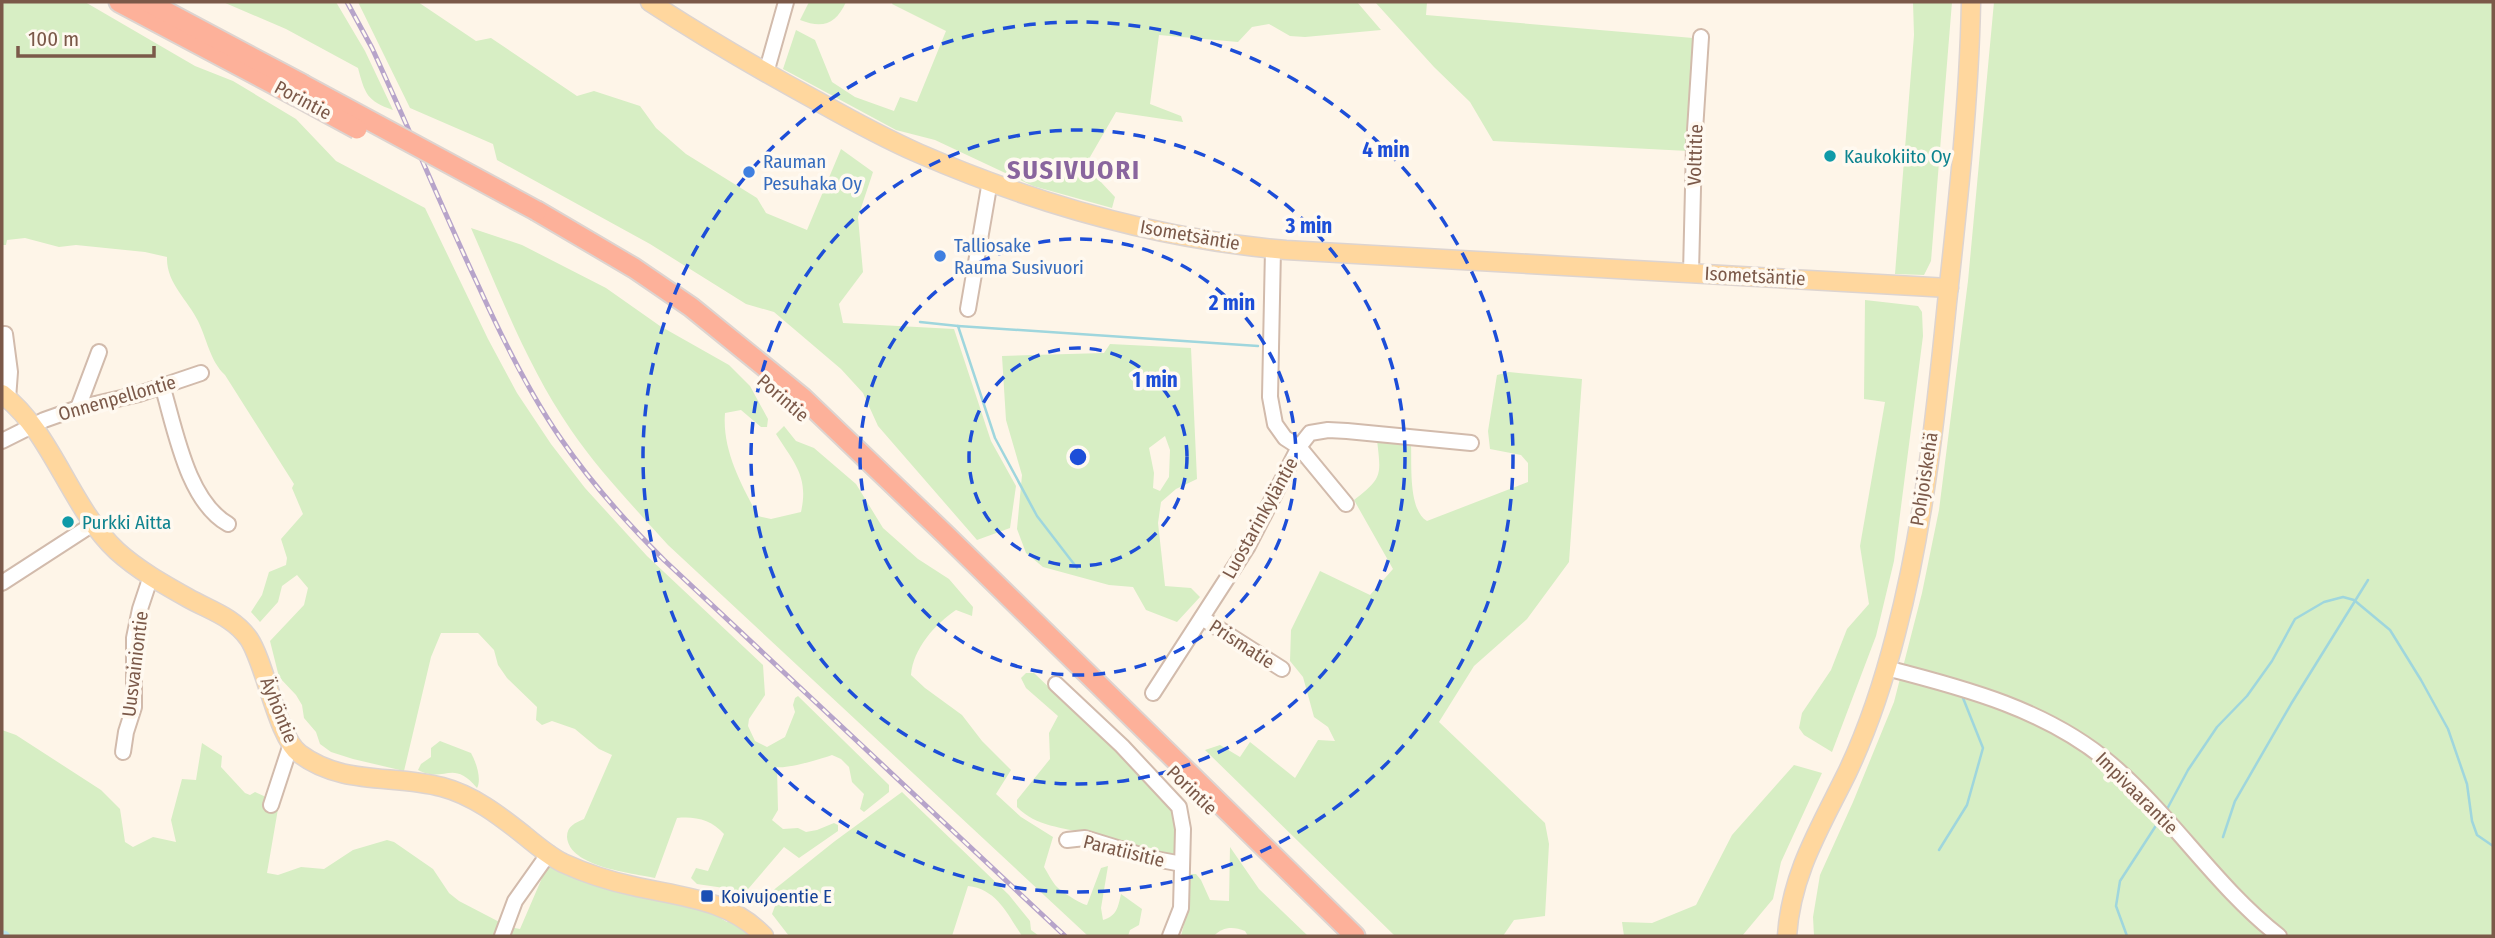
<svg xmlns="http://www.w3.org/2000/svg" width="2495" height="938" viewBox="0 0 2495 938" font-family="'Fira Sans Condensed',sans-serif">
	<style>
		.green { fill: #d7eec4; fill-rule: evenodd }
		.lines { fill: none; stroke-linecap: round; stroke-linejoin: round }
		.stream { stroke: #9fd6dd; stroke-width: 2.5 }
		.canal { stroke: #bae5ea; stroke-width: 10 }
		.minor-casing { stroke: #d2bbac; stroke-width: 18 }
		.major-casing { stroke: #ddd4d0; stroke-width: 21 }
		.highway-casing { stroke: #ddd4d0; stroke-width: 23 }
		.minor { stroke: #fff; stroke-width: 14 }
		.major { stroke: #ffd79e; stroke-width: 18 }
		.highway { stroke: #fdb19a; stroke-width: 19 }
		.rail-casing { stroke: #b7a4ca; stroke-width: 5 }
		.rail { stroke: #fff9f0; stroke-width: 2.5; stroke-dasharray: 8; stroke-linecap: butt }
		.highway-bridge-casing { stroke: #ddd4d0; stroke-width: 23; stroke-linecap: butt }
		.highway-bridge { stroke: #fdb19a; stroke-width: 19 }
		.ring { fill: none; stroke: #1d4ed8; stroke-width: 3.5; stroke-dasharray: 12 9 }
		.culture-dot { fill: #0f9aa8; stroke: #fff9f0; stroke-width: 2.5 }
		.shop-dot { fill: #3f7fe0; stroke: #fff9f0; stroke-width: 2.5 }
		.transit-dot { fill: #1a4fb4; stroke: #fff9f0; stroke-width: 2.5 }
		.labels { text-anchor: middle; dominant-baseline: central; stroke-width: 7; stroke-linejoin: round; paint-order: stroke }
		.street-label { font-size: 19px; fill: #7b5949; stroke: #fff9f0 }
		.culture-label { font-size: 19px; fill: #0d838f; stroke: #fff9f0; text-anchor: start }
		.shop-label { font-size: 19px; fill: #366cbe; stroke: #fff9f0; text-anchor: start }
		.transit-label { font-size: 19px; fill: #164399; stroke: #fff9f0; text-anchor: start }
		.district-label { font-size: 26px; font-weight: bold; letter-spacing: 2px; fill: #89659e; stroke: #fff9f0 }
		.centre { fill: #1d4ed8; stroke: #fff9f0; stroke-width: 3.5 }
		.ring-label { font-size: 21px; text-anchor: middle; font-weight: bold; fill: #1d4ed8; stroke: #fff9f0; stroke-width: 7; stroke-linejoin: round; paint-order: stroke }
	</style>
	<rect width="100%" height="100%" fill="#fef5e8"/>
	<!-- green -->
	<g class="green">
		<path d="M2 2H85L195 66 233 81 296 119 336 161 425 208 488 339 517 393 551 444 585 488 647 556 763 665 765 695 749 719 748 726 755 741 767 747 785 737 795 712 793 705 795 698 798 696 889 785V792L864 812 860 809 864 794 852 782 849 767 841 759 832 755C821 759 787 769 777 767L778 810 772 820 783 829 798 828 806 832 817 830 834 823 838 825V831L799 858 784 847 743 895 724 888 697 884 691 878 696 868 708 871 724 834C712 820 695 816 677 818L655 878C632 873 569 867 567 837 567 826 575 823 584 819L612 755 599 749 575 729 552 721 542 725 536 720 537 707 507 678 498 665 494 650 478 633H441L431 657 404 771 353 759 331 752 320 744 316 732 304 718 302 705 296 695 279 677 270 641 304 605 308 588 297 575 282 586 278 602 260 622 251 612 262 595 269 572 286 565 287 558 281 539 303 514 292 488 294 484 225 375C210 361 207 339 198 321 188 300 166 283 167 257L145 252 76 245 59 247 25 238 7 240 6 245H2Z"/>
		<path d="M223 2H336L365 51 393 110C367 101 365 94 358 68L286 29Z"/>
		<polygon points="358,2 418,2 476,41 491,38 577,96 594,91 640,106 656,128 686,154 757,198 766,213 807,230 841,149 873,172 858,217 863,272 839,304 843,323 954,329 991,441 1016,486 1010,528 977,540 878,426 863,393 841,369 774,312 746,304 650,244 497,160 493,144 410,108"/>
		<path d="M809 2H846C836 24 823 29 800 20Z"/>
		<polygon points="893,2 1357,2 1381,30 1305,37 1290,36 1269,24 1252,27 1238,42 1159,35 1150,104 1181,116 1183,122 1116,112 1090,157 1099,180 1115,197 1112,208 1033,186 935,140 896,130 783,69 796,30 815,40 832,82 855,97 894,111 900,97 917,102 946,31 892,4"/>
		<polygon points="1375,2 1427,2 1426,15 1693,38 1688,151 1493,141 1470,102 1434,67"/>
		<polygon points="1913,2 1952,2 1931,261 1924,275 1895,274 1914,35"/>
		<polygon points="1994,2 2493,2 2493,936 1814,936 1813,917 1820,875 1853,802 1894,702 1922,593 1939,510 1968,281"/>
		<path d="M471 228 522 245 606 288 660 326 729 365 750 386 768 419 767 427H761L741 410 725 413C722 450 741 484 758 516L771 519 801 512C809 476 794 463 776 434L784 426 796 441 814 448 856 484 883 528 918 559 949 579 973 607 972 616 956 610C935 624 913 649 911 675L925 688 962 715 982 741 1011 770 996 794 1021 817 1053 837 1044 867C1048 873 1052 882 1057 887 1062 892 1081 904 1087 905L1101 868 1108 866 1101 908 1103 920C1117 916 1118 907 1121 894L1142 909 1139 925 1130 930 1128 936H1088L668 545C634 507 599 471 571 430 528 368 501 296 471 228Z"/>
		<polygon points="1865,300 1918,306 1922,312 1923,336 1894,561 1876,636 1832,752 1804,735 1799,728 1802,713 1831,670 1847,629 1869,604 1860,546 1885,402 1864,399"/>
		<path d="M1110 344 1191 348 1197 479 1176 489 1161 502 1158 523 1165 586 1191 588 1200 597 1177 622 1146 610 1133 587 1109 585 1043 567 1026 553 1017 529 1022 475 1006 420 1002 356 1104 353ZM1165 436 1170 450 1169 477 1160 491 1153 488 1154 473 1149 448Z"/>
		<path d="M1509 372 1582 379 1569 562 1527 619 1474 666 1439 722 1545 823 1549 844 1545 916 1514 920 1503 936H1395L1205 750 1220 745 1240 757 1250 742 1295 778 1318 740 1335 741 1328 727 1314 717 1303 677 1290 661 1291 630 1320 571 1370 595 1393 569 1354 500C1383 478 1381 475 1377 440L1411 444C1412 464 1408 510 1427 521L1528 482V463L1521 455 1490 449 1488 431 1497 375Z"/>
		<path d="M1026 673H1034L1172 805C1178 821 1183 844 1174 859 1145 851 1117 842 1088 834 1063 827 1036 827 1017 807V800L1050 759 1049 733 1058 716 1026 688 1021 678Z"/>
		<polygon points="2,730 16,735 101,790 120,809 125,842 133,847 153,837 176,842 171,820 182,779 196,780 202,743 222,756 221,767 245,793 250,795 255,792 279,803 267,873 278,875 301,867 324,869 353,850 387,840 394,842 433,869 449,893 459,901 509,927 520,929 548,864 682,906 710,912 727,922 734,921 754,936 2,936"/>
		<path d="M440 741 471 753C476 762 482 779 477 788 452 758 445 784 418 770L421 764 431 757V748Z"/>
		<polygon points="1794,765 1822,773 1781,862 1773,899 1742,936 1624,936 1622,922 1652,923 1696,905 1732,835"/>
		<path d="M902 792 1009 895 1030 921 1031 930 1039 936H1022C1008 915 997 889 968 886L952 936H789L772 914 775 906 766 896 835 841Z"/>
		<path d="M1230 847 1259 889 1308 936H1248L1245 931C1233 926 1222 927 1214 936H1181L1188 908V874H1196L1201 880 1210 900 1229 901Z"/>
	</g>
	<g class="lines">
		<!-- stream -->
		<g class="stream">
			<polyline points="920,322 958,326"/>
			<polyline points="1077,568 1037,516 995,438 958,326 1258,346"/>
			<polyline points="2166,811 2188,770 2217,727 2247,696 2272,661 2295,619 2324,602 2343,597 2354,600 2390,630 2421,680 2448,729 2467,784 2472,821 2477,835 2493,846"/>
			<polyline points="2223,837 2235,801 2291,704 2368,580"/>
			<polyline points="1939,850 1967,805 1983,748 1963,698"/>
			<polyline points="2127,936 2116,906 2120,881 2157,824"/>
		</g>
		<!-- canal -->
		<polyline class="canal" points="2,935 5,936"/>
		<defs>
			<g id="minor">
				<polyline points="766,73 786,2"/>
				<polyline points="1273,249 1270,397 1275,424 1285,438 1299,447 1346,504"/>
				<polyline points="1691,273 1694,146 1701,37"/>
				<polyline points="968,309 990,181"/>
				<polyline points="5,334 10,372 8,399"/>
				<path d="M162 385C175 428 187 501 228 524"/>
				<polyline points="78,408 99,352"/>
				<polyline points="2,441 44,420 78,408 139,394 201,373"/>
				<polyline points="2,583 93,524"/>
				<polyline points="1202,618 1282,669"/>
				<path d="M1886 668C1965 688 2048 710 2111 764 2172 816 2216 887 2279 936"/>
				<polyline points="1056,684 1122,746 1179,807 1183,829 1181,908 1170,936"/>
				<polyline points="1153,693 1248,546 1299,447 1310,433 1328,430 1347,431 1471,443"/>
				<polyline points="123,752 126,732 134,707 134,638 140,609 151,576"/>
				<polyline points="271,805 291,744"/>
				<polyline points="1067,840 1085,838 1150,858 1182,864"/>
				<polyline points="502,936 515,901 549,853"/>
			</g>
			<g id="major">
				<path d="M650 2C705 38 762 71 819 102 851 120 884 138 918 153 1035 204 1159 239 1286 250L1949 288"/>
				<path d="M2 394C53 433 69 506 117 551 138 570 163 584 188 598 209 610 234 617 249 639 266 665 277 737 300 754 343 786 394 774 442 787 473 795 500 816 524 835 536 845 549 856 563 863 585 873 609 881 633 886 681 897 729 899 764 936"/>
				<path d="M1787 936C1791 874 1820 828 1847 773 1868 729 1884 680 1896 633 1924 526 1936 413 1947 303 1958 203 1969 103 1971 2"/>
			</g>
			<g id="highway">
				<polyline points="119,2 296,96"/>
				<polyline points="148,2 302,84"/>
				<polyline points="537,211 634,268 691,307 803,398 946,535 1355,936"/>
			</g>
		</defs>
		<!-- minor casing -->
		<use href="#minor" class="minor-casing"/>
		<!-- major casing -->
		<use href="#major" class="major-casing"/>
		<!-- highway casing -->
		<use href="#highway" class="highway-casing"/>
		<!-- minor -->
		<use href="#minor" class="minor"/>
		<!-- major -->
		<use href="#major" class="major"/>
		<!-- highway -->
		<use href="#highway" class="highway"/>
		<defs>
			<path id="rail" d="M347 2 372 48C408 126 441 206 478 285 502 338 528 391 561 439 591 483 626 522 664 560L1065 936"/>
		</defs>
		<!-- rail casing -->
		<use href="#rail" class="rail-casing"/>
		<!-- rail -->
		<use href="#rail" class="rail"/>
		<defs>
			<g id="highway-bridge">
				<polyline points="302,84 537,211"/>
				<polyline points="296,96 357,129"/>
			</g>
		</defs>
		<!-- highway-bridge casing -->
		<use href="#highway-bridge" class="highway-bridge-casing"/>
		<!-- highway-bridge -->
		<use href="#highway-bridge" class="highway-bridge"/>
	</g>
	<!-- distance rings -->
	<g class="ring">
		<circle cx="1078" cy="457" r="109"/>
		<circle cx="1078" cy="457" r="218"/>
		<circle cx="1078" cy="457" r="327"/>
		<circle cx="1078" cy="457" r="435"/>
	</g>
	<!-- markers -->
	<g class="culture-dot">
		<circle cx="1830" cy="156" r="7"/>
		<circle cx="68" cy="522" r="7"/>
	</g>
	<g class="shop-dot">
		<circle cx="749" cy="172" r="7"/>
		<circle cx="940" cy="256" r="7"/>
	</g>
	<rect class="transit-dot" x="700" y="889" width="14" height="14" rx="3.5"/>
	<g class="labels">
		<!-- street labels -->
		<g class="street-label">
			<text transform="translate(303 100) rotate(28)">Porintie</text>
			<text transform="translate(1695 155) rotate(-88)">Volttitie</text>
			<text transform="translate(1190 235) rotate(10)">Isometsäntie</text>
			<text transform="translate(1755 276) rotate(3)">Isometsäntie</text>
			<text transform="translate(117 398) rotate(-16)">Onnenpellontie</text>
			<text transform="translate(783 398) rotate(41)">Porintie</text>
			<text transform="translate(1924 479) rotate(-81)">Pohjoiskehä</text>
			<text transform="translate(1260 518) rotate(-61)">Luostarinkyläntie</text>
			<text transform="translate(1242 644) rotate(33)">Prismatie</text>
			<text transform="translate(135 664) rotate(-83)">Uusvainiontie</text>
			<text transform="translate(279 710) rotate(68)">Äyhöntie</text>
			<text transform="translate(1192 790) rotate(44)">Porintie</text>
			<text transform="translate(2137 793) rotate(45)">Impivaarantie</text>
			<text transform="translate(1124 851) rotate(14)">Paratiisitie</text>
		</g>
		<!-- culture labels -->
		<g class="culture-label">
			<text x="1844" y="156">Kaukokiito Oy</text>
			<text x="82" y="522">Purkki Aitta</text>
		</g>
		<!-- shop labels -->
		<g class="shop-label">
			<text x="763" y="161">Rauman<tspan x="763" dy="22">Pesuhaka Oy</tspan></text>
			<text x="954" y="245">Talliosake<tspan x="954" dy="22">Rauma Susivuori</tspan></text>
		</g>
		<!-- transit labels -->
		<g class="transit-label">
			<text x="721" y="896">Koivujoentie E</text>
		</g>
		<!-- district labels -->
		<g class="district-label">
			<text x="1074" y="170">SUSIVUORI</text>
		</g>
	</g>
	<circle cx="1078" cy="457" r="10" class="centre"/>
	<g class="ring-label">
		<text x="1386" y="157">4 min</text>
		<text x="1309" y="233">3 min</text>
		<text x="1232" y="310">2 min</text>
		<text x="1155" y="387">1 min</text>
	</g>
	<!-- border -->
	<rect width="2495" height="938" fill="none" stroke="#7b5949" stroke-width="7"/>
	<!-- scale -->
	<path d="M18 46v10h136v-10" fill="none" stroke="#7b5949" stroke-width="3.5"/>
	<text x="28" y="46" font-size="21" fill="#7b5949" stroke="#fff9f0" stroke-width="5" paint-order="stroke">100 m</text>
</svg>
